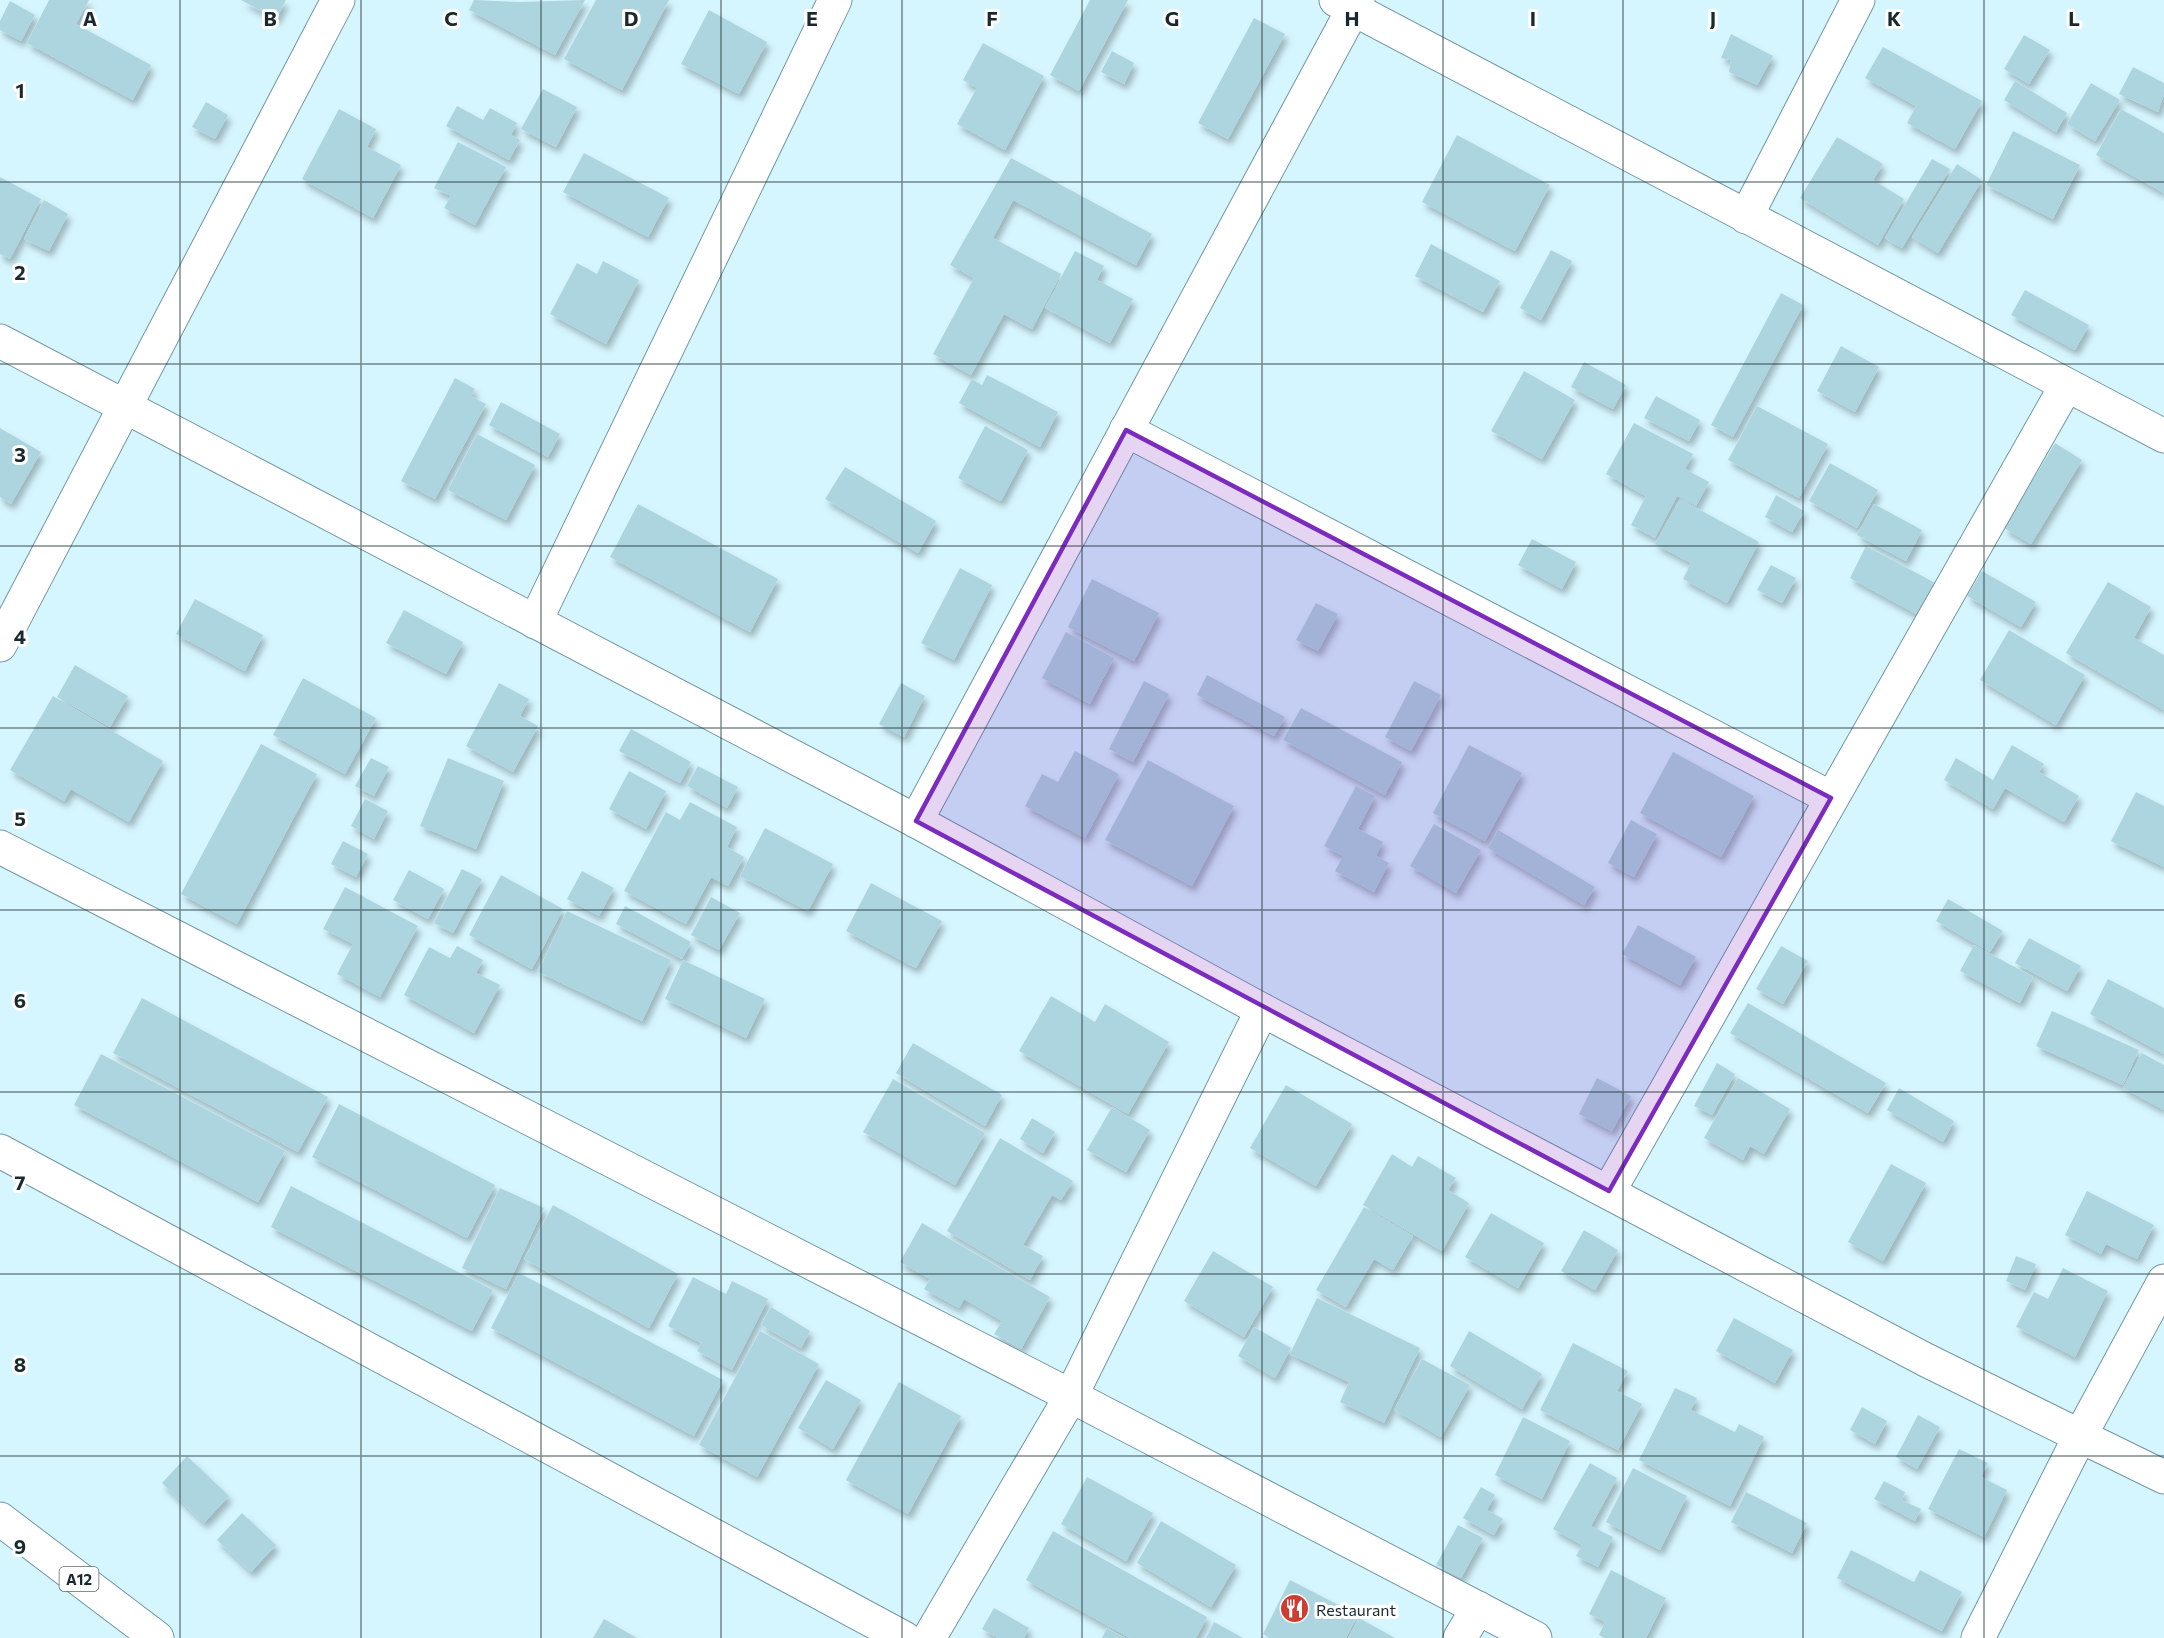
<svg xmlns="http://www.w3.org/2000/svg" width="2164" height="1638" viewBox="0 0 2164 1638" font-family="Commissioner,sans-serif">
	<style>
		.building { fill: #add5df; filter: url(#shadow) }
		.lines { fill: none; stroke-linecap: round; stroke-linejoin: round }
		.street-casing { stroke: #7298a2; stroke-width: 35 }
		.primary-casing { stroke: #7298a2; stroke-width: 35 }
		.street { stroke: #fff; stroke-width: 33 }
		.primary { stroke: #fff; stroke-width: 33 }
		.marked { fill: #7b2cbf; fill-opacity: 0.2; stroke: #7b2cbf; stroke-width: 4.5; stroke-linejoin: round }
		.grid { fill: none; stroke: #1a292d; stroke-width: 1.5; stroke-opacity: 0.55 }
		.labels { text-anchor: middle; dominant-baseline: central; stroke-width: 6; stroke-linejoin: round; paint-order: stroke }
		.shield { fill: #fff; stroke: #5f696c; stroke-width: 1.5 }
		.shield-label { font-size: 15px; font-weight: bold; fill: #1a292d }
		.poi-label { font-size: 16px; fill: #1a292d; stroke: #fff; text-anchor: start }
		.grid-label { font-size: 20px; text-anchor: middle; font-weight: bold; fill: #1a292d; stroke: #fff; stroke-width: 6; stroke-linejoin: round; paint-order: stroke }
	</style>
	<defs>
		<filter id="shadow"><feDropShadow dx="3.5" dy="6" stdDeviation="3" flood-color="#0004"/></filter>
	</defs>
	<rect width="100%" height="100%" fill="#d6f6ff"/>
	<!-- building -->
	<g class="building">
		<polygon points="49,0 89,0 76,24 151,65 133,100 27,43"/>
		<polygon points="241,0 286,0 276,19"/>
		<polygon points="474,0 519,2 585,0 555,55 469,10"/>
		<polygon points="596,0 669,0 622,90 564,59"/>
		<polygon points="1090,0 1128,0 1079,91 1050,75"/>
		<polygon points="10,1 35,15 21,41 0,30 0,21"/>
		<polygon points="709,10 767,42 739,94 681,64"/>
		<polygon points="1254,18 1285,34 1228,139 1198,123"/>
		<polygon points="1731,34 1773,56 1757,85 1729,72 1731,60 1721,58"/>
		<polygon points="2024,35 2050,50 2029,84 2004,69"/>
		<polygon points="983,43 1044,76 1005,150 957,124 977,88 963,80"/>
		<polygon points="1883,47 1982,101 1955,149 1907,123 1916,106 1865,78"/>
		<polygon points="1112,51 1134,63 1124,84 1101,72"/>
		<polygon points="2133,67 2164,83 2164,94 2158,112 2119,94"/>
		<polygon points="2015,81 2067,113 2056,132 2004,100"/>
		<polygon points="2091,83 2120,100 2095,141 2067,124"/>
		<polygon points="543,89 577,107 556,147 521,129"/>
		<polygon points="206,102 228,115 215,139 192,127"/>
		<polygon points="457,106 483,120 490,108 517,123 511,135 520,140 509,160 446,126"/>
		<polygon points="339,109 376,129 367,147 401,165 373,218 302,179"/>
		<polygon points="2121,109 2164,133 2164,193 2096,155"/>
		<polygon points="2013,131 2080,165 2053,219 1986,185"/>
		<polygon points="1457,135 1550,185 1515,251 1422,202"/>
		<polygon points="1837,137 1883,164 1873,180 1904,199 1878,245 1800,198"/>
		<polygon points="458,142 506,167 475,225 444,208 451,196 434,188"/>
		<polygon points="584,153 669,198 648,237 563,192"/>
		<polygon points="1011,158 1152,234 1136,265 1013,200 993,238 1061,274 1032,329 1004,314 971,375 933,354 974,278 950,265"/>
		<polygon points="1932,159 1950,169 1902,248 1885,238"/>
		<polygon points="1957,164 1982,180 1938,253 1912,237"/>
		<polygon points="0,177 41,199 10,259 0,254"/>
		<polygon points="44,200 68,214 49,251 24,239"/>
		<polygon points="1431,244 1500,281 1483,312 1415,276"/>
		<polygon points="1551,250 1572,261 1541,320 1520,308"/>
		<polygon points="1075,251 1104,266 1097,280 1133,299 1110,343 1045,308"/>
		<polygon points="603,261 639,280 606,344 550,314 577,263 597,274"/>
		<polygon points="2025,290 2089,325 2075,350 2011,315"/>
		<polygon points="1781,293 1803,305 1733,437 1711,425"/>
		<polygon points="1841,346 1879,367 1855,412 1817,391"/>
		<polygon points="1584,362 1626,385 1613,409 1571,387"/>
		<polygon points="1524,371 1575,400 1542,459 1491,431"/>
		<polygon points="987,375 1058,412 1040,447 959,403 972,379 982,385"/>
		<polygon points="455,378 475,389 471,396 486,404 435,499 401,481"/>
		<polygon points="1656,396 1700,420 1689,441 1644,418"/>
		<polygon points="501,402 560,434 548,457 489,425"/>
		<polygon points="1757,406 1828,444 1799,498 1728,460"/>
		<polygon points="1634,423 1693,454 1685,469 1709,482 1696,506 1677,496 1655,538 1631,525 1646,496 1606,474"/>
		<polygon points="985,426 1028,450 1001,501 958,478"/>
		<polygon points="0,428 41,452 11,504 0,497"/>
		<polygon points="477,434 535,465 506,520 448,490"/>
		<polygon points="2055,443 2082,460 2031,544 2004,528"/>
		<polygon points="1830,463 1878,490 1857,528 1809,501"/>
		<polygon points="845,467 936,521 918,553 825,499"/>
		<polygon points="1776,495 1804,511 1792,532 1765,517"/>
		<polygon points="1680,499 1759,542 1727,603 1683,579 1691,563 1655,544"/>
		<polygon points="638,504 778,579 750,632 610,557"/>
		<polygon points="1874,504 1922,530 1906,561 1857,535"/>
		<polygon points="1532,539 1576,562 1562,589 1518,565"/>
		<polygon points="1866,546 1937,584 1920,616 1850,578"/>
		<polygon points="1771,565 1796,578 1782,603 1757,590"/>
		<polygon points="960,568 992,585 954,660 921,643"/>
		<polygon points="1982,571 2036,602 2021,627 1967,596"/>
		<polygon points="1092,579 1159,613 1134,661 1068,627"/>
		<polygon points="2108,582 2151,607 2134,638 2164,655 2164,710 2066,653"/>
		<polygon points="195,599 263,635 245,671 176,634"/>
		<polygon points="1316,603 1338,614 1318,651 1296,640"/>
		<polygon points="404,610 463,642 446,674 386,643"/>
		<polygon points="2009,630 2085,675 2056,725 1980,680"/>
		<polygon points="1066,632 1114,658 1090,704 1042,678"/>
		<polygon points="75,665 128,696 110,727 57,697"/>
		<polygon points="1207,675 1285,717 1274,736 1197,695"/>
		<polygon points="303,678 376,718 345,774 273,735"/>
		<polygon points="1144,681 1169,694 1133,762 1109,749"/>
		<polygon points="1414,681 1441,695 1411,751 1385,737"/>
		<polygon points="499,683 529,699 520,716 538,726 513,772 466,746"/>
		<polygon points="901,683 925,696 904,737 879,724"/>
		<polygon points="53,696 163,761 129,822 71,789 64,801 10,770"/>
		<polygon points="1301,708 1402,762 1385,795 1283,740"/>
		<polygon points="631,729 691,762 680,783 619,751"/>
		<polygon points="261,744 317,774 237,924 181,894"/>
		<polygon points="1469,745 1522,773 1485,841 1433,813"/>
		<polygon points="2012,745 2044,764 2039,772 2079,796 2064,822 2005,788 1993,809 1944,780 1956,758 1993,780"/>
		<polygon points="1075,751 1119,774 1085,838 1025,806 1042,774 1058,782"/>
		<polygon points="1673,752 1754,796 1721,857 1640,813"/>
		<polygon points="371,758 389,767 374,796 355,786"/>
		<polygon points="448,758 504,781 476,849 420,826"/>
		<polygon points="1148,760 1234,806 1192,886 1105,840"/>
		<polygon points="698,766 738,787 727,808 687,786"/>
		<polygon points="629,771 666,791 646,829 609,809"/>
		<polygon points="1356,786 1375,796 1358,829 1383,842 1376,856 1389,863 1374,892 1335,871 1343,856 1324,846"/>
		<polygon points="2136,792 2164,806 2164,867 2111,841"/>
		<polygon points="365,799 388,811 374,839 351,826"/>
		<polygon points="690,802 737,827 727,847 744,857 728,886 711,877 686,924 624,891 666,812 680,820"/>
		<polygon points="1631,820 1657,834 1634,877 1608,863"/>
		<polygon points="1434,824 1481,850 1456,893 1410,866"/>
		<polygon points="765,828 833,864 808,911 740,876"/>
		<polygon points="1498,830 1595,887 1584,905 1488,848"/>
		<polygon points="343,841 368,854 356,877 331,864"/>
		<polygon points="462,869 482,879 453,933 434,923"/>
		<polygon points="409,870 444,889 428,919 393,900"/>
		<polygon points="582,871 614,888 599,916 567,899"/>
		<polygon points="501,875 563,909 532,969 469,935"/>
		<polygon points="871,883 942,921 916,968 846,931"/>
		<polygon points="345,887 418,926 380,997 337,974 353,944 323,929"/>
		<polygon points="711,897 740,913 719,950 691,935"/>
		<polygon points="1948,899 2003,931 1990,952 1936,921"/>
		<polygon points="625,906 691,942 682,959 616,924"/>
		<polygon points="567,911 671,960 642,1021 538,972"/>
		<polygon points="1638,925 1696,957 1680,985 1622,954"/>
		<polygon points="2029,938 2081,966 2067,991 2015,963"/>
		<polygon points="1974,945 2033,977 2020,1003 1960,971"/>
		<polygon points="457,946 483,960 476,973 500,985 474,1033 404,995 429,947 450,958"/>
		<polygon points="1781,946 1808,961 1783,1004 1756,989"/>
		<polygon points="683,960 765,999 746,1038 665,999"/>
		<polygon points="2108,979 2164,1008 2164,1054 2090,1014"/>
		<polygon points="1051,996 1095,1022 1105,1004 1169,1042 1128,1114 1019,1051"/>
		<polygon points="142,998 328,1097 298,1152 113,1053"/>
		<polygon points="1748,1003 1886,1083 1868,1113 1730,1033"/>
		<polygon points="2052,1011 2139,1050 2123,1085 2036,1046"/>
		<polygon points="913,1043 1002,1095 985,1126 896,1073"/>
		<polygon points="2142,1053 2164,1065 2164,1110 2123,1088"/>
		<polygon points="101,1054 285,1151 258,1202 74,1105"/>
		<polygon points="1717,1063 1735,1074 1712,1115 1694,1106"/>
		<polygon points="1597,1078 1631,1096 1612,1131 1579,1114"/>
		<polygon points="1738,1078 1790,1109 1764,1154 1750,1146 1743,1160 1704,1138"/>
		<polygon points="893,1079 985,1133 955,1185 863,1132"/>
		<polygon points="1286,1085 1352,1124 1316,1186 1250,1148"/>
		<polygon points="1899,1088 1954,1121 1943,1142 1887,1110"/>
		<polygon points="339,1104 495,1185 467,1238 312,1157"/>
		<polygon points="1112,1107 1150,1130 1126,1172 1087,1150"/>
		<polygon points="1032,1118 1055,1132 1043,1153 1020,1139"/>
		<polygon points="1000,1138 1073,1181 1061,1200 1052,1195 1023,1245 1043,1256 1030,1280 947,1231"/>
		<polygon points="1392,1154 1412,1167 1418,1156 1456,1178 1448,1190 1469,1203 1442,1251 1363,1205"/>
		<polygon points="1891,1164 1926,1183 1883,1261 1848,1242"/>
		<polygon points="291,1186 493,1290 472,1331 271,1227"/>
		<polygon points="500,1188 544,1208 506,1289 462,1268"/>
		<polygon points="2087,1191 2154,1225 2137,1259 2106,1244 2101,1254 2065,1235"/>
		<polygon points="553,1205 678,1274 649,1328 524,1259"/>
		<polygon points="1364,1207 1413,1236 1393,1270 1374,1259 1346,1307 1316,1290"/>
		<polygon points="1491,1213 1544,1243 1518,1288 1465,1257"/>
		<polygon points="922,1223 1050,1297 1021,1349 994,1334 1002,1321 964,1299 959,1308 924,1289 930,1279 900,1262"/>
		<polygon points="1584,1230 1618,1250 1595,1290 1561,1271"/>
		<polygon points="1213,1251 1273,1287 1244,1337 1184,1301"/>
		<polygon points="2016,1256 2036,1264 2025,1290 2006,1281"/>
		<polygon points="2063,1268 2108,1291 2075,1357 2016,1327 2034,1292 2048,1299"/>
		<polygon points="519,1273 723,1380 694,1436 491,1328"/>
		<polygon points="693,1277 726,1294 732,1281 768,1299 732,1370 697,1351 701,1343 668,1326"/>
		<polygon points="1317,1298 1420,1348 1384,1423 1340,1402 1349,1382 1290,1354"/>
		<polygon points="771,1307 810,1331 801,1348 761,1325"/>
		<polygon points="1734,1318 1793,1350 1775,1383 1716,1351"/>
		<polygon points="1254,1327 1291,1348 1275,1378 1238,1356"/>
		<polygon points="760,1331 819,1364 757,1477 699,1445"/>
		<polygon points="1469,1331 1542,1374 1522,1409 1450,1366"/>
		<polygon points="1573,1343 1628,1371 1617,1391 1642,1404 1618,1450 1540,1410"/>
		<polygon points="1422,1359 1470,1385 1441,1437 1394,1410"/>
		<polygon points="826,1380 861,1400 833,1449 798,1428"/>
		<polygon points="899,1382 961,1416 908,1514 846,1480"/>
		<polygon points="1675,1388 1697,1398 1691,1410 1735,1432 1739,1424 1764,1437 1730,1506 1639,1460"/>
		<polygon points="1862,1407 1887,1421 1875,1444 1850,1430"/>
		<polygon points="1918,1415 1940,1427 1917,1469 1896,1457"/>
		<polygon points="1523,1417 1570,1441 1542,1499 1495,1475"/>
		<polygon points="1959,1449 1988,1463 1981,1477 2007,1490 1984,1537 1928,1509"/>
		<polygon points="187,1456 229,1496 204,1523 162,1483"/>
		<polygon points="1590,1463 1617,1478 1591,1526 1613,1537 1598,1567 1576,1556 1582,1545 1553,1529"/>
		<polygon points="1633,1468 1687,1496 1660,1550 1606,1522"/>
		<polygon points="1087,1477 1153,1513 1126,1561 1061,1524"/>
		<polygon points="1884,1481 1905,1492 1902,1500 1921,1509 1915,1521 1874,1499"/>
		<polygon points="1481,1487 1495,1495 1487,1510 1503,1519 1494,1535 1463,1518"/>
		<polygon points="1746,1492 1807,1523 1792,1553 1731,1522"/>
		<polygon points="242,1513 276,1545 251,1572 217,1540"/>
		<polygon points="1161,1521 1236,1565 1211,1607 1137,1563"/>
		<polygon points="1458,1525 1483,1538 1461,1578 1436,1565"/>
		<polygon points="1053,1531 1207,1617 1196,1638 1130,1638 1026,1580"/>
		<polygon points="1851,1550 1914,1582 1920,1570 1962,1592 1942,1631 1837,1578"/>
		<polygon points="1611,1570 1666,1598 1646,1638 1605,1638 1599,1635 1605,1622 1589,1614"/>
		<polygon points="1290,1580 1358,1615 1346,1638 1270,1638 1263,1634"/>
		<polygon points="994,1608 1029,1628 1024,1638 998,1638 982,1629"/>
		<polygon points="1359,1618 1395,1638 1348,1638"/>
		<polygon points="604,1619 637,1638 593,1638"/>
		<polygon points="1214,1622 1243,1638 1206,1638"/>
		<polygon points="1107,1628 1125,1638 1102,1638"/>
	</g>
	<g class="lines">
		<defs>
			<g id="street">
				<polyline points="1336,0 2164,436"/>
				<polyline points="1746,217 1858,0"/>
				<polyline points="0,341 916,821 1262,1010 1926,1360 2080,1436 1978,1638"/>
				<polyline points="1126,430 1831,798"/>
				<polyline points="535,622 835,0"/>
				<polyline points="0,645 338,0"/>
				<polyline points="916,821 1358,0"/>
				<polyline points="0,847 1071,1396 1535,1638"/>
				<polyline points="0,1151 904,1638"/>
				<polyline points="1609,1191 2066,386"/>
				<polyline points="2164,1281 2080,1436 2164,1477"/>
				<polyline points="929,1638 1071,1396 1262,1010"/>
				<polyline points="1460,1638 1478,1608"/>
			</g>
			<polyline id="primary" points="0,1519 157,1638"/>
		</defs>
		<!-- street casing -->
		<use href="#street" class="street-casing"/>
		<!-- primary casing -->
		<use href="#primary" class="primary-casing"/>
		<!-- street -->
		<use href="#street" class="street"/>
		<!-- primary -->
		<use href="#primary" class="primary"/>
	</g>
	<!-- marked area -->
	<path class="marked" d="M1126 430 1831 798 1609 1191 916 821Z"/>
	<!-- grid -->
	<path class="grid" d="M180 0V1638M361 0V1638M541 0V1638M721 0V1638M902 0V1638M1082 0V1638M1262 0V1638M1443 0V1638M1623 0V1638M1803 0V1638M1984 0V1638M0 182H2164M0 364H2164M0 546H2164M0 728H2164M0 910H2164M0 1092H2164M0 1274H2164M0 1456H2164"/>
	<!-- icons -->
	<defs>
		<symbol id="restaurant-disc" viewBox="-11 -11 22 22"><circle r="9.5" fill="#cc3e31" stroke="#fff"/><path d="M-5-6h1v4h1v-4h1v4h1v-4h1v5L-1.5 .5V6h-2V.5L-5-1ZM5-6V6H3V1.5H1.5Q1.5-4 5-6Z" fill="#fff"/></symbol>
	</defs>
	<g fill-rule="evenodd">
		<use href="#restaurant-disc" x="1278" y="1592" width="33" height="33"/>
	</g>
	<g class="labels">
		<!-- shield labels -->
		<rect class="shield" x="59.5" y="1567" width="39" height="24" rx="4.5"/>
		<g class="shield-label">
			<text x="79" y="1579">A12</text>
		</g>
		<!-- poi labels -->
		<g class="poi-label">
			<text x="1316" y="1609">Restaurant</text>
		</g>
	</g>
	<g class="grid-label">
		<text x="90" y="26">A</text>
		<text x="270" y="26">B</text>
		<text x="451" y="26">C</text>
		<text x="631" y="26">D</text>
		<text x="812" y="26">E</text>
		<text x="992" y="26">F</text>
		<text x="1172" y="26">G</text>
		<text x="1352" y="26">H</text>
		<text x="1533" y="26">I</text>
		<text x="1713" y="26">J</text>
		<text x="1894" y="26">K</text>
		<text x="2074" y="26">L</text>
		<text x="20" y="98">1</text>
		<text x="20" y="280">2</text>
		<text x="20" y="462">3</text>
		<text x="20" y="644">4</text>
		<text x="20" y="826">5</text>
		<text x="20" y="1008">6</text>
		<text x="20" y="1190">7</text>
		<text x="20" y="1372">8</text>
		<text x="20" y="1554">9</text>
	</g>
</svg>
